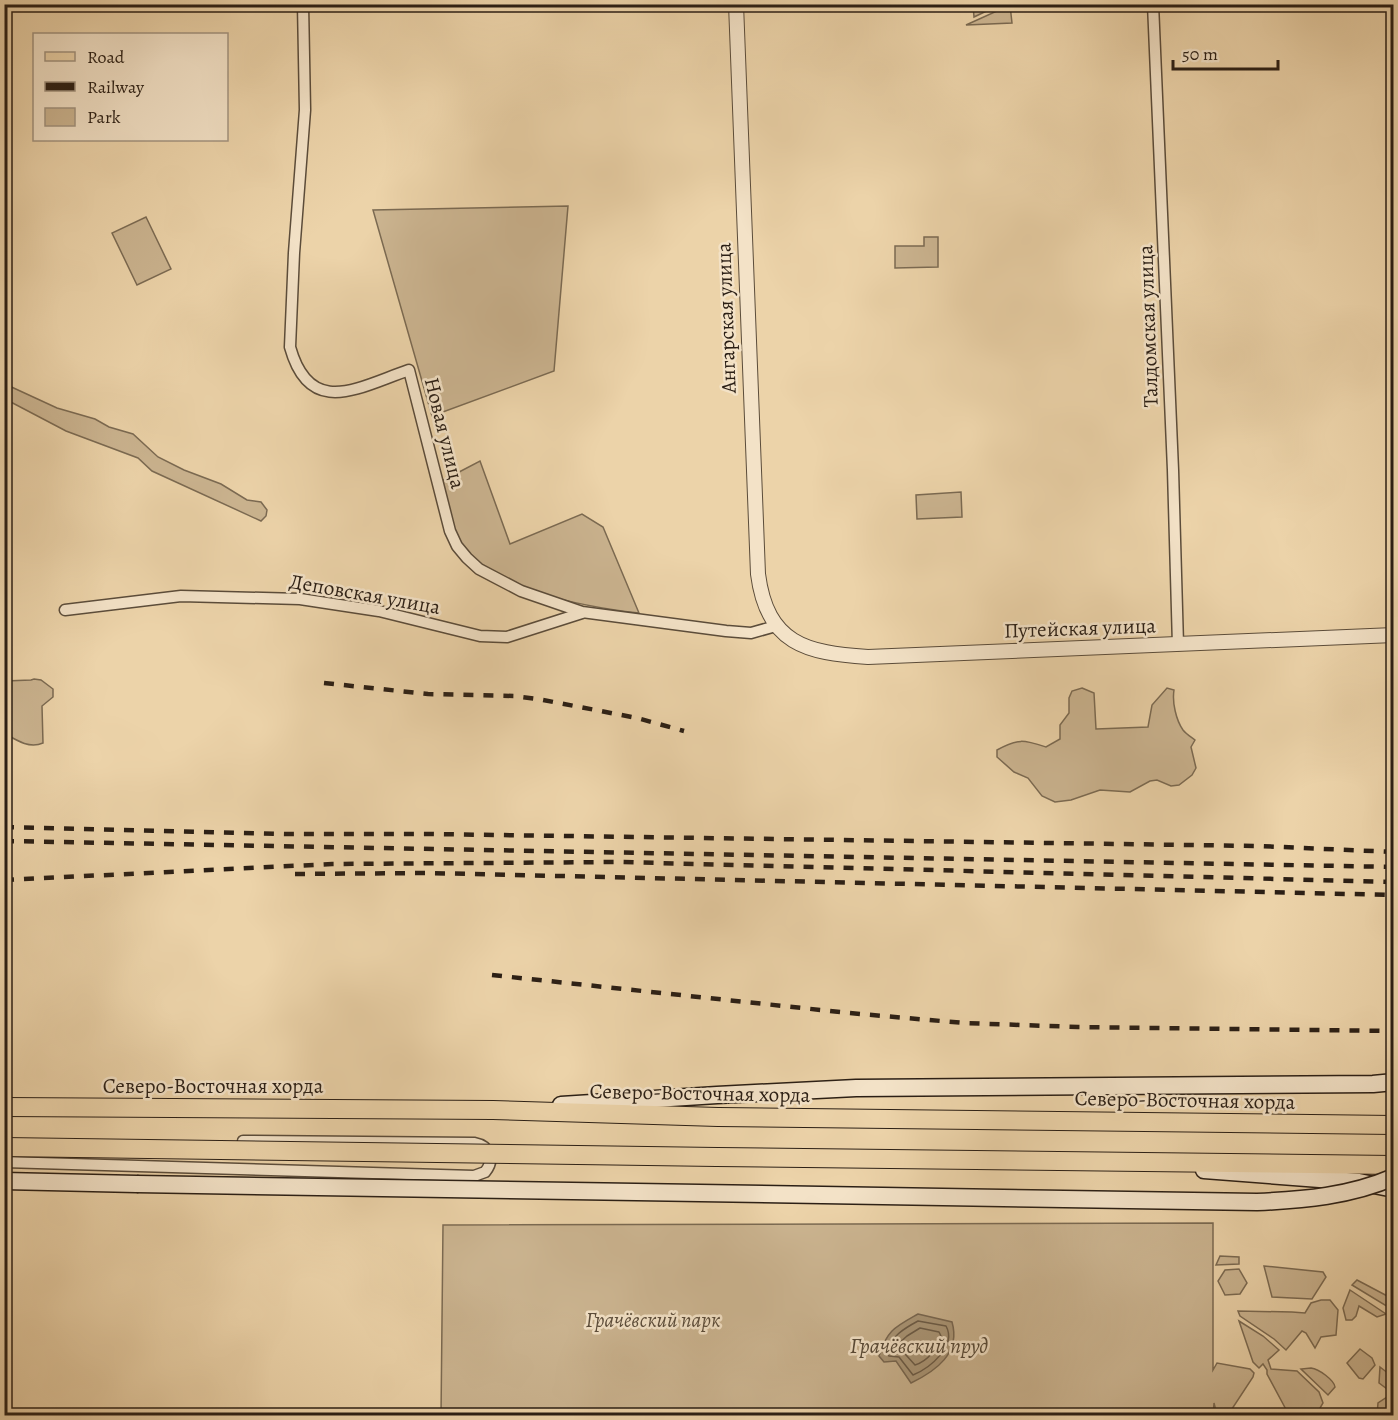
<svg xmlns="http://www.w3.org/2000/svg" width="1398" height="1420" viewBox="0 0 1398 1420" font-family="Alegreya,serif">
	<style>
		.green { fill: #cbb490; stroke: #7b6a52; stroke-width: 1.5 }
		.water { fill: #aa9677; stroke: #776650; stroke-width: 1.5 }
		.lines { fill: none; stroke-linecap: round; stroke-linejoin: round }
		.shore { stroke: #6a5a46; stroke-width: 1.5 }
		.minor-casing { stroke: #5b4c3a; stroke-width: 13 }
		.tertiary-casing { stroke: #5b4c3a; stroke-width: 16 }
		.secondary-casing { stroke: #2b1f15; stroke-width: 19 }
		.primary-casing { stroke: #2b1f15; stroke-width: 20 }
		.minor { stroke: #f3e2c7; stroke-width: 10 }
		.tertiary { stroke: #f3e2c7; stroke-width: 14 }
		.secondary { stroke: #f3e2c7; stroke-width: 16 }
		.primary { stroke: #ecd3a9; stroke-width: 18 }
		.rail { stroke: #2b1f15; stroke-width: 4.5; stroke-dasharray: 10 10; stroke-linecap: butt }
		.secondary-bridge-casing { stroke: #2b1f15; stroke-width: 19; stroke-linecap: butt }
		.primary-bridge-casing { stroke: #2b1f15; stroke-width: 20; stroke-linecap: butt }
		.secondary-bridge { stroke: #f3e2c7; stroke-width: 16 }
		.primary-bridge { stroke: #ecd3a9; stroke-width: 18 }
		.labels { text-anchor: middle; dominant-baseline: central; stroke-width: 5; stroke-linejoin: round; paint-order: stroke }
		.street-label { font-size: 21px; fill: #2b1f15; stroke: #f3e2c7 }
		.park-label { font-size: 21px; font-style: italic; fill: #5b4c3a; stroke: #f3e2c7 }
		.water-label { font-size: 22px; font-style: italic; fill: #574937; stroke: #f3e2c7 }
	</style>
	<rect width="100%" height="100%" fill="#ecd3a9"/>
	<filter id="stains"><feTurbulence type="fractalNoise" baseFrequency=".00333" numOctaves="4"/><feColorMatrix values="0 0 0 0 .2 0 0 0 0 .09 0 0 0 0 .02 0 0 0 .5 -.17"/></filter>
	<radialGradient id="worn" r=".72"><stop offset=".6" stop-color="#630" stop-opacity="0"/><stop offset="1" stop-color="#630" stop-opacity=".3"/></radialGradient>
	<!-- green -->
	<g class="green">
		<polygon points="973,5 973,4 999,5 974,17"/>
		<polygon points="1010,5 1012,23 966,25"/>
		<polygon points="568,206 554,371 432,416 373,210"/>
		<polygon points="146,217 171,269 137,285 112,233"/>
		<polygon points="924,237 938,237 938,267 895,268 895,246 924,246"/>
		<polygon points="5,384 57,408 95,419 109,427 133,434 158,457 184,470 221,484 247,500 261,502 267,510 266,516 261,521 152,471 138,458 66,431 5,399"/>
		<path d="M480 461 510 544 582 514 603 527 639 613C586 607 493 591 461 544 449 528 446 502 440 482Z"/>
		<polygon points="961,492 962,517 917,519 916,495"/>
		<path d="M34 679 41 680 53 689V697L42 706 43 743C29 749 16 740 4 733L5 681 31 680Z"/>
		<path d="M1082 688 1094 693 1096 729 1148 727 1152 705 1167 688 1174 690C1172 702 1176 720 1183 730 1186 734 1191 737 1195 740L1191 747 1196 768 1192 775 1179 785 1171 786 1157 780 1150 781 1130 792 1100 790 1071 800 1055 802 1042 796 1028 778 1014 772 997 757V750C1018 738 1024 740 1046 747L1060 739V725L1069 713V698L1072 691Z"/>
		<polygon points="1213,1223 1213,1370 1217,1363 1250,1369 1254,1373 1253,1377 1228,1415 1217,1415 1214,1403 1213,1416 441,1416 443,1225"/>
		<polygon points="1220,1256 1239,1257 1239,1264 1216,1265"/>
		<polygon points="1264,1266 1323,1272 1326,1277 1312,1299 1272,1297"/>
		<polygon points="1239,1269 1247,1283 1240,1294 1225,1295 1218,1281 1225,1270"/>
		<polygon points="1357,1280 1393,1299 1393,1310 1352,1285"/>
		<polygon points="1350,1290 1386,1314 1377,1317 1359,1306 1356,1316 1352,1320 1346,1320 1343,1308"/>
		<polygon points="1321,1300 1330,1300 1338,1310 1336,1335 1321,1337 1315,1348 1306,1333 1302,1331 1286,1350 1274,1339 1240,1316 1238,1311 1292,1312 1305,1313 1311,1303"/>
		<polygon points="1239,1321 1263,1336 1279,1350 1268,1360 1271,1369 1297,1371 1319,1392 1323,1403 1316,1415 1289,1415 1267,1374 1267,1370 1263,1364 1259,1368 1253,1362"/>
		<polygon points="1360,1349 1372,1358 1375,1365 1363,1379 1359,1378 1347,1363"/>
		<polygon points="1380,1367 1393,1377 1393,1415 1377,1415 1378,1403 1390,1395 1387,1389 1379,1383"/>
		<path d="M1311 1368C1319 1369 1334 1380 1335 1387L1328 1395 1301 1369Z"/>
	</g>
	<!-- water -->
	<path class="water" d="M918 1314 952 1322C961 1353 936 1371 911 1383L896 1361 884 1362 879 1356C887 1330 895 1327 918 1314Z"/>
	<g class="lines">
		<!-- shore -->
		<g class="shore">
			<path d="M918 1321 946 1326C957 1346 930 1368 913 1375L899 1357 889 1356 886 1352C892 1336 903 1329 918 1321Z"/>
			<path d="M920 1328 939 1332 941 1336C938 1348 928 1361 915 1365L897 1345 907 1336Z"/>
		</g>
		<defs>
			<g id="minor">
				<path d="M303 4 305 110 294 253 290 347C310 419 359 387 409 370L450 531 457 546 467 558 479 569 521 591 582 612 726 631 751 633 776 626"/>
				<polyline points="1153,4 1173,470 1178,645"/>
				<polyline points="65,610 181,596 300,599 379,611 480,636 507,637 582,613"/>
				<path d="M4 1162 474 1176 485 1172C495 1160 490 1146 474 1143L243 1141"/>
			</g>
			<path id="tertiary" d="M736 4 758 574C767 644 806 653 868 657L1394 635"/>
			<g id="secondary">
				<polyline points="561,1105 717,1095 856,1088 1373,1084 1394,1082"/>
				<polyline points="1204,1170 1359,1182 1394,1189"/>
				<polyline points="4,1181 137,1184"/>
			</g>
			<g id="primary">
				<polyline points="4,1107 493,1110 718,1117 1394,1125"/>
				<polyline points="717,1157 1394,1165"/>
			</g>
		</defs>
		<!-- minor casing -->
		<use href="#minor" class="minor-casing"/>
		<!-- tertiary casing -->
		<use href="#tertiary" class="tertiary-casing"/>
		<!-- secondary casing -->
		<use href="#secondary" class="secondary-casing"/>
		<!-- primary casing -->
		<use href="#primary" class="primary-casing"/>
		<!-- minor -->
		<use href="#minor" class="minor"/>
		<!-- tertiary -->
		<use href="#tertiary" class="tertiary"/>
		<!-- secondary -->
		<use href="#secondary" class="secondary"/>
		<!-- primary -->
		<use href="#primary" class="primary"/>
		<!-- rail -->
		<g class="rail">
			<polyline points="324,683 428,694 514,696 538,699 637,718 684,731"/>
			<polyline points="4,827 288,834 428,834 1259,846 1394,852"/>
			<polyline points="4,841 1394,867"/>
			<polyline points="295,874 428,873 1394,895"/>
			<polyline points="4,880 332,864 620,862 1394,882"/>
			<polyline points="492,975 849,1013 964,1023 1078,1027 1394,1031"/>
		</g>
		<defs>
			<path id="secondary-bridge" d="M137 1184 1257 1202C1304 1200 1350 1196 1394 1177"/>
			<polyline id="primary-bridge" points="4,1147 717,1157"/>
		</defs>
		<!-- secondary-bridge casing -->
		<use href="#secondary-bridge" class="secondary-bridge-casing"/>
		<!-- primary-bridge casing -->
		<use href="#primary-bridge" class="primary-bridge-casing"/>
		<!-- secondary-bridge -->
		<use href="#secondary-bridge" class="secondary-bridge"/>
		<!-- primary-bridge -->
		<use href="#primary-bridge" class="primary-bridge"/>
	</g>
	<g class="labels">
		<!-- street labels -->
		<g class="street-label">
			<text transform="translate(726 318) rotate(-92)">Ангарская улица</text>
			<text transform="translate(1148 326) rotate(-92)">Талдомская улица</text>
			<text transform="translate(445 433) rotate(76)">Новая улица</text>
			<text transform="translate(365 594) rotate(10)">Деповская улица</text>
			<text transform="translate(1080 628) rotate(-2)">Путейская улица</text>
			<text x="213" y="1086">Северо-Восточная хорда</text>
			<text transform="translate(700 1093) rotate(1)">Северо-Восточная хорда</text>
			<text transform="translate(1185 1100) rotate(1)">Северо-Восточная хорда</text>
		</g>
		<!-- park labels -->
		<g class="park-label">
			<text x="653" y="1320">Грачёвский парк</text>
		</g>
		<!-- water labels -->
		<g class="water-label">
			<text x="919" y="1346">Грачёвский пруд</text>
		</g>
	</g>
	<!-- margin -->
	<rect width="1398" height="1420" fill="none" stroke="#ecd3a9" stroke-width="24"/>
	<rect x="6" y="6" width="1386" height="1408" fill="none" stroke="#2b1f15" stroke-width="3"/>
	<rect x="12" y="12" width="1374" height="1396" fill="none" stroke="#2b1f15" stroke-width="1.5"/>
	<!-- legend -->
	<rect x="33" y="33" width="195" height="108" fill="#f3e2c7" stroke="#a39480" stroke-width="1.5"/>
	<rect x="45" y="52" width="30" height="9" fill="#ecd3a9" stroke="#a39480" stroke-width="1.5"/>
	<text x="87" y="63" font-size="18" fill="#2b1f15">Road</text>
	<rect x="45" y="82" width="30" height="9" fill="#2b1f15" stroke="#a39480" stroke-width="1.5"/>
	<text x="87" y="93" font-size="18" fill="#2b1f15">Railway</text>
	<rect x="45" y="108" width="30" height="18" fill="#cbb490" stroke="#a39480" stroke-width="1.5"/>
	<text x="87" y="123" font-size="18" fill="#2b1f15">Park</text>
	<!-- scale -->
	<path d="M1173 60v9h105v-9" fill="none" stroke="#2b1f15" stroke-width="3"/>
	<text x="1182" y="60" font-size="18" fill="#2b1f15" stroke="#f3e2c7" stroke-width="4.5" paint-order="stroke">50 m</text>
	<rect width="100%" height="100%" filter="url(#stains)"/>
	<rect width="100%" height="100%" fill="url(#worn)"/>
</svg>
